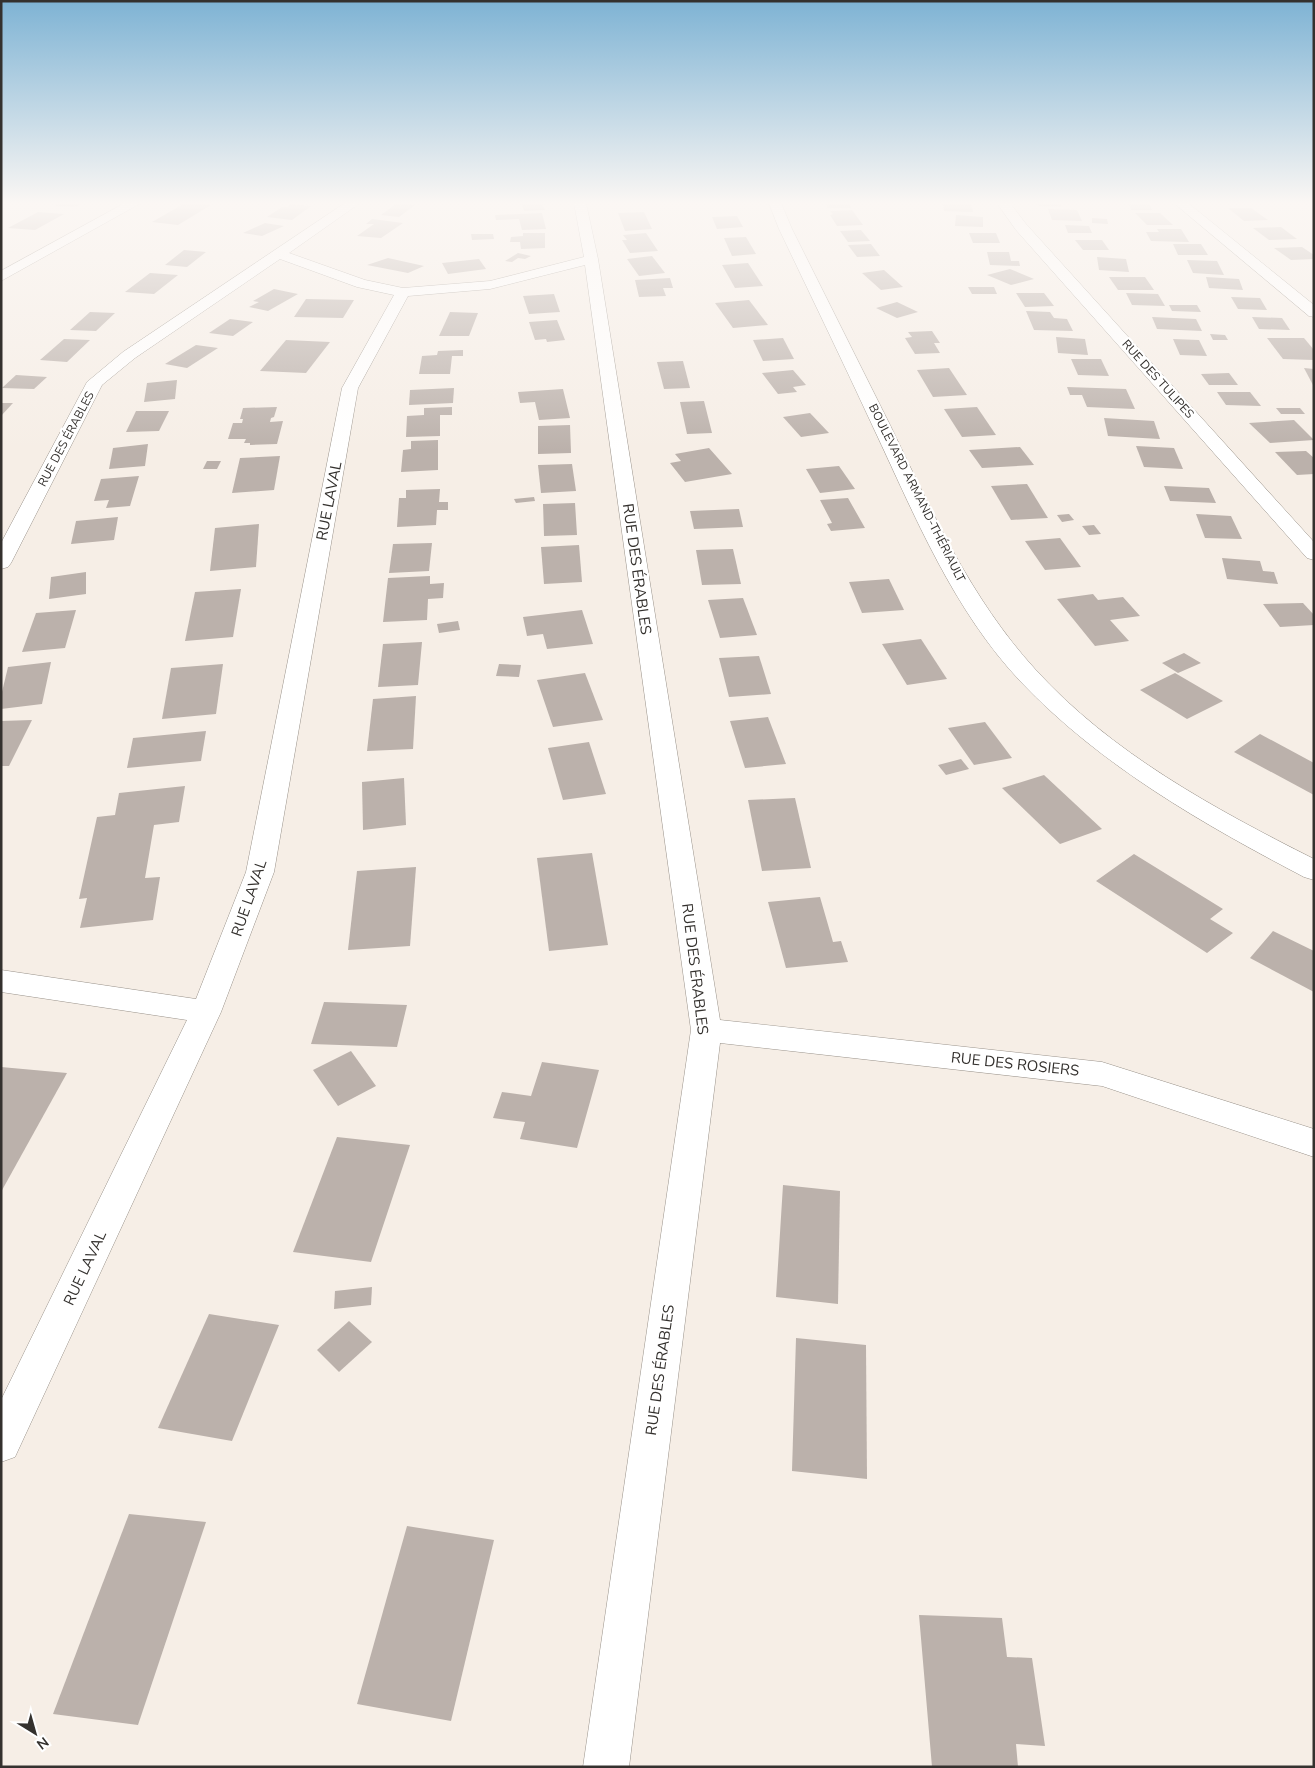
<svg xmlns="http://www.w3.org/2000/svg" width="1315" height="1768" viewBox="0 0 1315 1768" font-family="'Nunito Sans',sans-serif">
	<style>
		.building { fill: #bbb1ab }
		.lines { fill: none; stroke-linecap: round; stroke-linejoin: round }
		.street-casing { stroke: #99928a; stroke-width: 1 }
		.secondary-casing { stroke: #99928a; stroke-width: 1 }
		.street { fill: #fff; fill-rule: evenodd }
		.secondary { fill: #fff; fill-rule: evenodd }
		.labels { text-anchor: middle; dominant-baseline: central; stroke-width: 4.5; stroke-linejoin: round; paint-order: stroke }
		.far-street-label { font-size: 12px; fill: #34312e; stroke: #fff }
		.street-label { font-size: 15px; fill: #34312e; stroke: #fff }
	</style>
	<rect width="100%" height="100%" fill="#f6eee6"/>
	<!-- building -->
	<g class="building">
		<polygon points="59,203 82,203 75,207 55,206"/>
		<polygon points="185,203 211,205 178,225 152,222"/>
		<polygon points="397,203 415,205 399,217 381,215"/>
		<polygon points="521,203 542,203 545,210 524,211"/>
		<polygon points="825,203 849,203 851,208 828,208"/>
		<polygon points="943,203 971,204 973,212 944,211"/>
		<polygon points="1038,203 1060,203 1062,207 1039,206"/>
		<polygon points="1128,203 1149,203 1152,210 1131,210"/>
		<polygon points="291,204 311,206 292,220 267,217 282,207 287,207"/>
		<polygon points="1228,208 1251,208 1268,220 1244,221"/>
		<polygon points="1048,209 1077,210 1082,221 1052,220"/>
		<polygon points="852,210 863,225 837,226 830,215 833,214 830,211"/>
		<polygon points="38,212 64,214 35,230 8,228"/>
		<polygon points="644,212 652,229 625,231 618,213"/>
		<polygon points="542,213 546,229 522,230 519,219 496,220 495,215"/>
		<polygon points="1135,213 1160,213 1173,225 1147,225"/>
		<polygon points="956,215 983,217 983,227 955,226"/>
		<polygon points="737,216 743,227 717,229 712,217"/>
		<polygon points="1092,218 1107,219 1108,224 1092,223"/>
		<polygon points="372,219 403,223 381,238 357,236 374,224 366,224"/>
		<polygon points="265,223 284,226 262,236 243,233"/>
		<polygon points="1065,225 1089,226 1092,233 1068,233"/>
		<polygon points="1281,227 1297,239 1269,240 1253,228"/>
		<polygon points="1157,229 1181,229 1189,242 1151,241 1146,232 1159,232"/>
		<polygon points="861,230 870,241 848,242 840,231"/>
		<polygon points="523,233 545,233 545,248 521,249 520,242 510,242 511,237 523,236"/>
		<polygon points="646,233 658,251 630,253 622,240 627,240 623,235"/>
		<polygon points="969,233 996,233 1000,243 973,243"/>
		<polygon points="471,234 493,234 494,239 472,240"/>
		<polygon points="746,237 756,254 732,256 724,238"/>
		<polygon points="1075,240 1102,240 1109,250 1083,250"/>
		<polygon points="871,244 880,256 857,257 848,245"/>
		<polygon points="1173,244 1201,244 1208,255 1178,255"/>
		<polygon points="1302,247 1314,255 1314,259 1291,260 1274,248"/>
		<polygon points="184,250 206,252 187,267 165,265"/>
		<polygon points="987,252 1009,252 1011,261 1019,261 1020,266 990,265"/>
		<polygon points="518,253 531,256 525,259 518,258 512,262 505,261"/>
		<polygon points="652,256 665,273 639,276 627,259"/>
		<polygon points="1097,257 1126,259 1129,272 1099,270"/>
		<polygon points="388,258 424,266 408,273 367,265"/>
		<polygon points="479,259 486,269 448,274 442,263"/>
		<polygon points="1187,260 1217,261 1224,275 1193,273"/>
		<polygon points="748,263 763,286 735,288 722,265"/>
		<polygon points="1010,269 1034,279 1011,285 987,275"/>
		<polygon points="884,270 903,287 881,290 862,273"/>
		<polygon points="150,273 178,275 154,294 125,292"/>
		<polygon points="1109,277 1145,277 1154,290 1118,290"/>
		<polygon points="1206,277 1239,279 1243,290 1209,288"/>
		<polygon points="670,278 673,288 663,288 666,296 639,297 635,280"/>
		<polygon points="968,287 994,287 997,294 972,294"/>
		<polygon points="274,289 298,294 268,311 249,307 259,302 253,301"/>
		<polygon points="1016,293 1044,293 1054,306 1025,307"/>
		<polygon points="1126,293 1158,294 1165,306 1132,305"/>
		<polygon points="554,294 560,312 529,314 523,296"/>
		<polygon points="1231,297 1260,298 1267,310 1238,309"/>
		<polygon points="306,299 354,300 343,318 294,317"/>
		<polygon points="749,300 768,325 733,328 715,303"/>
		<polygon points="897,302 918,312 897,318 876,308"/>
		<polygon points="1169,305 1197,305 1201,312 1172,311"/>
		<polygon points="1026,311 1050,312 1054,318 1067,319 1073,331 1034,330"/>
		<polygon points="90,312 115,313 96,331 70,330"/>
		<polygon points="450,312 478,313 469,336 439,336"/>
		<polygon points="1152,317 1196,319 1202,331 1157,329"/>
		<polygon points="1252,317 1282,318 1290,330 1259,329"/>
		<polygon points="230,319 253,322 233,336 209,333"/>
		<polygon points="557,320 565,340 547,342 546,339 535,340 529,322"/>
		<polygon points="932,331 940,343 934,343 940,353 915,354 905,338 912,337 908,332"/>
		<polygon points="1210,334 1225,335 1228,340 1213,340"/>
		<polygon points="1056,337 1085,339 1088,355 1058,353"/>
		<polygon points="783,338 794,359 763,361 753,340"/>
		<polygon points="1267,338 1304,338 1314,350 1314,360 1283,359"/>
		<polygon points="64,339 90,340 67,362 40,360"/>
		<polygon points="1173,339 1199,340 1207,356 1180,355"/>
		<polygon points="286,340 330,342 306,373 260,371"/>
		<polygon points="196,345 218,348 187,368 165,364"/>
		<polygon points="463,350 463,356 452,356 450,374 419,374 422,356 437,355 438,351"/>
		<polygon points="1071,359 1101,359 1109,376 1078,375"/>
		<polygon points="683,361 690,388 664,389 657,362"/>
		<polygon points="949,368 967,395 933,397 917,370"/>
		<polygon points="1304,368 1314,369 1314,387"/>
		<polygon points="793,370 806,385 793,387 797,392 778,394 762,373"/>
		<polygon points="1229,373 1238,385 1209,385 1201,374"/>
		<polygon points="16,375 47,377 34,389 2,388"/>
		<polygon points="177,380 175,399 144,402 147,383"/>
		<polygon points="1067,387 1126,389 1135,409 1087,407 1082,395 1070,395"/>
		<polygon points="454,388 453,403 409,405 410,390"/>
		<polygon points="563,389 570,418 539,420 535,402 520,403 518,392"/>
		<polygon points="1217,392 1250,392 1261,406 1226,405"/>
		<polygon points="704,401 712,433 687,434 680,402"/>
		<polygon points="1,403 13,403 1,416"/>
		<polygon points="277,407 274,417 271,418 270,422 283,421 277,444 250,445 250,443 244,443 246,439 228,439 233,423 242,423 243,419 240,419 243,408"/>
		<polygon points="452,407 452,415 440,415 440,436 406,437 407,416 424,415 424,408"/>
		<polygon points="977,407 996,435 962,437 944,409"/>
		<polygon points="1276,408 1300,408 1305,414 1281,414"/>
		<polygon points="136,411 169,411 159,431 126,432"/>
		<polygon points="810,413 829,433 801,437 783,417"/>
		<polygon points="1104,418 1154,421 1160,439 1108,436"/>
		<polygon points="1294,420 1314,440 1270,443 1249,423"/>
		<polygon points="570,425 571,453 538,454 538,426"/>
		<polygon points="438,440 438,470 401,472 403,450 411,449 411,441"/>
		<polygon points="148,444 145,466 109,469 113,448"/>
		<polygon points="1136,446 1174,448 1183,469 1144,467"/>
		<polygon points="1020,447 1034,465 982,468 969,450"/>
		<polygon points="709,448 732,474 685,482 670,463 681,461 675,454"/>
		<polygon points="1306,451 1314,458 1314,474 1297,475 1275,452"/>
		<polygon points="280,456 274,490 232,493 240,458"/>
		<polygon points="207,461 221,461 217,469 203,469"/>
		<polygon points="572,464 576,491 541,493 538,465"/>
		<polygon points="839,466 855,489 820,493 806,469"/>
		<polygon points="139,476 130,506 106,508 109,500 94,501 101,479"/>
		<polygon points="1027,484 1048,518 1011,520 991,486"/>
		<polygon points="1164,486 1209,488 1216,503 1170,501"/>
		<polygon points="440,489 439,502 448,502 448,510 437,510 436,525 397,527 399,498 406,498 406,490"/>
		<polygon points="534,497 535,501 516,503 514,499"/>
		<polygon points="848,498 865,528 831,531 827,524 832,523 820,500"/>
		<polygon points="575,503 577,535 544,536 543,504"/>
		<polygon points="739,509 743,527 694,529 690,511"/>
		<polygon points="1069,514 1074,520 1062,522 1057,515"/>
		<polygon points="1196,514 1231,516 1242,539 1205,538"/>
		<polygon points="118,517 114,540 71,544 76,521"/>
		<polygon points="259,524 256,567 210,571 215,528"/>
		<polygon points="1094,525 1101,534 1089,535 1082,526"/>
		<polygon points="1060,538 1081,567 1045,570 1025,541"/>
		<polygon points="432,543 429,571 389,573 393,544"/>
		<polygon points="579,545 582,582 544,584 541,547"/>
		<polygon points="733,549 741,584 702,585 696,550"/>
		<polygon points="1222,558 1260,561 1263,571 1274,572 1278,584 1227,579"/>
		<polygon points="86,572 86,594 49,599 51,577"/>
		<polygon points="430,576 430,584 444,583 443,598 428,599 427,620 383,622 388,578"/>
		<polygon points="889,579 904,610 862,613 849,582"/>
		<polygon points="241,589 233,637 185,641 195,592"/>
		<polygon points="1093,594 1098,600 1123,597 1140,616 1110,620 1129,641 1095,646 1057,599"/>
		<polygon points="743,598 757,635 720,638 708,600"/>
		<polygon points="1303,603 1314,615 1314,625 1280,627 1263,604"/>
		<polygon points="76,610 65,648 22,652 36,613"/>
		<polygon points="582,610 593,644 547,649 543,634 527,636 523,617"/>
		<polygon points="458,621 460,630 439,633 437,624"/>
		<polygon points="921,639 947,679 907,685 882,644"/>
		<polygon points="422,642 418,685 378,687 383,644"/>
		<polygon points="1184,653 1201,663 1178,673 1162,663"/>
		<polygon points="759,656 771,694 729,697 719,658"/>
		<polygon points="51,662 42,704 1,709 1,696 8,667"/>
		<polygon points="223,664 216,714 162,719 171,668"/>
		<polygon points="499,664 521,665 519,677 496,676"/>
		<polygon points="585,673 603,720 553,727 537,680"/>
		<polygon points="1175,673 1223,701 1187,719 1140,690"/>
		<polygon points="416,696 413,749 367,751 373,699"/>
		<polygon points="768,717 786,764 745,768 730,721"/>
		<polygon points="32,720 9,766 1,766 1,721"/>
		<polygon points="985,722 1012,758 974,765 948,728"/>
		<polygon points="206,731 201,761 127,768 133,738"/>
		<polygon points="1260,734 1314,763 1314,795 1234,752"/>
		<polygon points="589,742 606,794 563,800 548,748"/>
		<polygon points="961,759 969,769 946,775 938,765"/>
		<polygon points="1044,775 1102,829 1060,844 1002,788"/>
		<polygon points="404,778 406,825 363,830 362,782"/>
		<polygon points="185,786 179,822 154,825 145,878 160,877 153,920 80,928 87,898 79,899 97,817 115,815 119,793"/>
		<polygon points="795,798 811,868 762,871 748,800"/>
		<polygon points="592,853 608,945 549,951 537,858"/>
		<polygon points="1134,854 1223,909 1210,919 1233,933 1207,953 1096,881"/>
		<polygon points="416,867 410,946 348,950 357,871"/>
		<polygon points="820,897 833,942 841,941 848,962 786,968 768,902"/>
		<polygon points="1273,931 1314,951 1314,992 1250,958"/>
		<polygon points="324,1002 407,1005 397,1047 311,1044"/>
		<polygon points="351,1051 376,1086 338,1106 313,1070"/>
		<polygon points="542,1062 599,1070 577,1148 520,1139 525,1122 493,1118 502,1092 531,1096"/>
		<polygon points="1,1067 67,1073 1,1192"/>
		<polygon points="337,1137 410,1145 371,1262 293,1252"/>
		<polygon points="783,1185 840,1191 838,1304 776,1297"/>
		<polygon points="372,1287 371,1305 334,1309 335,1291"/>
		<polygon points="209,1314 279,1325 232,1441 158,1428"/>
		<polygon points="349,1321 372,1342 339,1372 317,1350"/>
		<polygon points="796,1338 866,1345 867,1479 792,1471"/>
		<polygon points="129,1514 206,1522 138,1725 53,1714"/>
		<polygon points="407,1526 494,1540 451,1721 357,1704"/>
		<polygon points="919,1615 1002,1618 1007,1657 1032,1658 1045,1746 1016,1744 1018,1767 932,1767"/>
	</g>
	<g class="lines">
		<defs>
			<g id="street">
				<polygon points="345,203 360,203 289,253 365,280 403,288 490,281 584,257 574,203 586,203 598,259 720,1020 1102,1062 1314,1129 1314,1157 1102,1086 720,1043 629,1767 583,1767 691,1030 585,265 490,289 408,296 358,388 274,872 221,1012 15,1457 1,1462 1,1400 187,1020 1,992 1,970 196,999 246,872 342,388 394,295 357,287 280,259 135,358 102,385 11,563 8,567 1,569 1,543 87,382 123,352"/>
				<polygon points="997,203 1010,203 1026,224 1314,542 1314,560 1307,558 1016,230"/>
				<polygon points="1174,203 1188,203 1314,305 1314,317 1309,316"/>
			</g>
			<g id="secondary">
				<polygon points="125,203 141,203 1,281 1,271"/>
				<path d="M769 203H781L792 229C825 295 858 361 891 427 932 512 971 599 1035 669 1111 753 1215 809 1314 859V880L1304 877C1203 824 1101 766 1021 682 953 610 915 516 874 429 843 362 811 296 779 229Z"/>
			</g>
		</defs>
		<!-- street casing -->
		<use href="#street" class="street-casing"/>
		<!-- secondary casing -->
		<use href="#secondary" class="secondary-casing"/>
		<!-- street -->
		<use href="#street" class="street"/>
		<!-- secondary -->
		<use href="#secondary" class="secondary"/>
	</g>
	<!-- sky -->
	<linearGradient id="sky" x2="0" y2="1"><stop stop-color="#7eb3d4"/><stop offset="0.45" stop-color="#fbf7f4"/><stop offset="1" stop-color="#fbf7f4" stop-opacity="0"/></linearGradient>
	<rect width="1315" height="451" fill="url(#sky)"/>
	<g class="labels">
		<!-- far-street labels -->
		<g class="far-street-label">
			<text transform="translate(1158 379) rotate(48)">RUE DES TULIPES</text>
			<text transform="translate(66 439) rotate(-62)">RUE DES ÉRABLES</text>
			<text transform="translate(917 493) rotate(63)">BOULEVARD ARMAND-THÉRIAULT</text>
		</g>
		<!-- street labels -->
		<g class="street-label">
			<text transform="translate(329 501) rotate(-79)">RUE LAVAL</text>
			<text transform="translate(637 569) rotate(82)">RUE DES ÉRABLES</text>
			<text transform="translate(249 898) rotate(-71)">RUE LAVAL</text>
			<text transform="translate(695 969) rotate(83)">RUE DES ÉRABLES</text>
			<text transform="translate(1015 1064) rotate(6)">RUE DES ROSIERS</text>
			<text transform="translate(85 1268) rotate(-65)">RUE LAVAL</text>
			<text transform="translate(660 1370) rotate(-82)">RUE DES ÉRABLES</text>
		</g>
	</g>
	<!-- border -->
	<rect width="1315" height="1768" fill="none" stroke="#34312e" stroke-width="5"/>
	<!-- north arrow -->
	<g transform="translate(35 1733) rotate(143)" stroke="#ffffff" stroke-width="4" paint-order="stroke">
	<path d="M0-4L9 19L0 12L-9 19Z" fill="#34312e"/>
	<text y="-8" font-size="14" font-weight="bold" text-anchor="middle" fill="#34312e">N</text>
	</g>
</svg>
